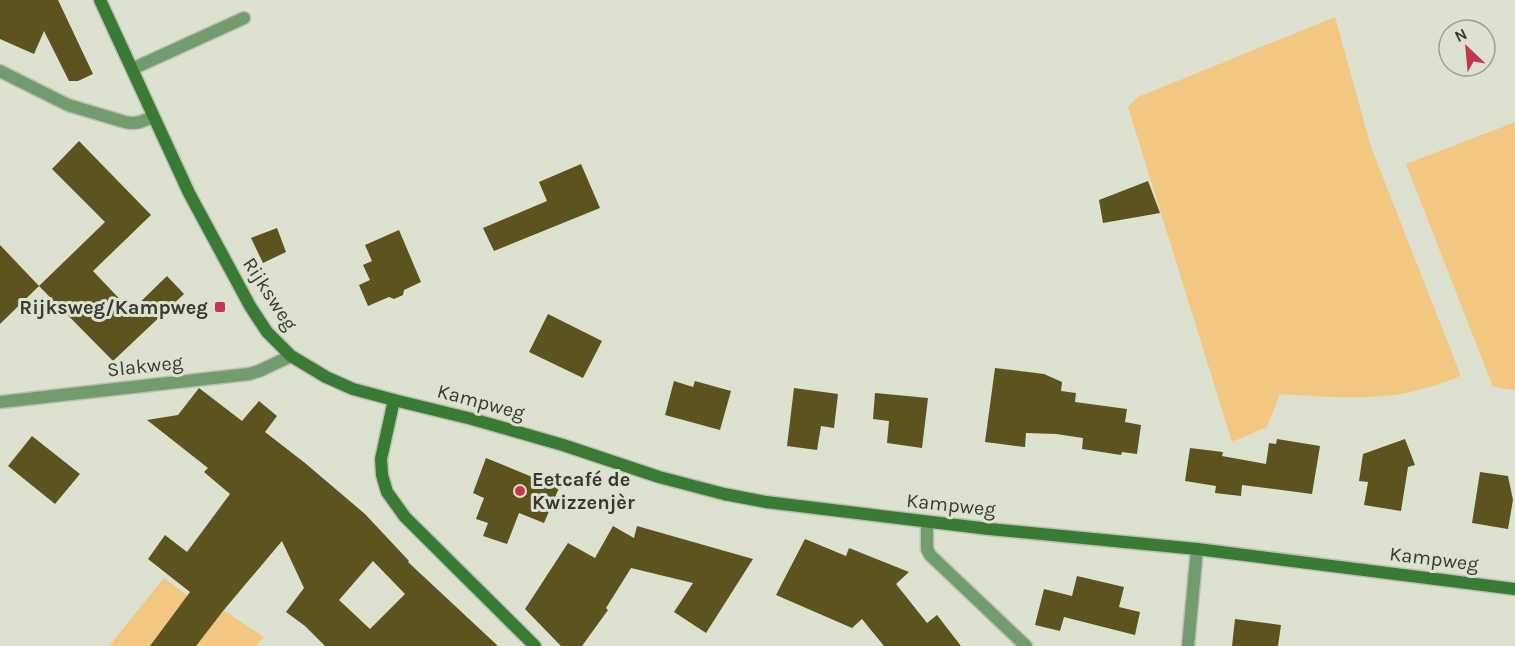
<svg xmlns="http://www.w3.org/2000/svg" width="1515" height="646" viewBox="0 0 1515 646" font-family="Karla,sans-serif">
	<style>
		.green { fill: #f2c781 }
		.building { fill: #5c531f; fill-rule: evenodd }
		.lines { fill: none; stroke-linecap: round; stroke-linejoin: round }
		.lane-casing { stroke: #bbc0b0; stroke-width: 15 }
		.street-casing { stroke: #bbc0b0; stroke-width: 15 }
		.secondary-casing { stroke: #bbc0b0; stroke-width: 15 }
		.lane { stroke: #729c6e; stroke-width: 12 }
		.street { stroke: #729c6e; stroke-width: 12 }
		.secondary { stroke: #397a34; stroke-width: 12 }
		.poi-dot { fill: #c63550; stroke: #dce2cf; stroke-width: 2 }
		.labels { text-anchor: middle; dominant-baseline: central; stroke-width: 6; stroke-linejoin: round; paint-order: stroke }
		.street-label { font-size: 20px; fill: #383a33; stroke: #dce2cf }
		.poi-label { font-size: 20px; font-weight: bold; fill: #383a33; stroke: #dce2cf; text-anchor: end }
	</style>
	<rect width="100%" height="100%" fill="#dce2cf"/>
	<!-- green -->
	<g class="green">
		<path d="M1335 17 1371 147 1461 376C1439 385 1417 392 1393 395 1356 400 1317 396 1280 394L1267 427 1232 442 1128 107 1138 97Z"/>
		<polygon points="1515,122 1515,390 1493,387 1406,164"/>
		<polygon points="164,578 189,597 225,611 264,637 256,646 109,646"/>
	</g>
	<!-- building -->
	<g class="building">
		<polygon points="0,0 58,0 93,74 78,81 69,81 44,31 34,54 0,39"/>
		<polygon points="79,141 151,215 93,271 131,311 167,276 184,294 113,361 39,286 105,222 52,169"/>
		<polygon points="581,164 600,208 494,251 483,228 547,201 539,182"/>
		<polygon points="1148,181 1160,213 1103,223 1099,200"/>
		<polygon points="277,228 286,252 263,263 251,238"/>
		<polygon points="399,230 421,282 404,290 403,295 394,299 389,297 368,306 359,285 370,280 363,265 372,261 365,245"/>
		<polygon points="0,245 39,286 0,324"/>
		<polygon points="548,314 602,341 583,378 529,352"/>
		<polygon points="995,368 1044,374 1062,382 1061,391 1076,393 1075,402 1127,409 1125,422 1141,425 1137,454 1122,452 1121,455 1082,449 1083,438 1056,434 1026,433 1025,447 985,442"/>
		<polygon points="674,381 693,387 695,381 731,391 720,430 665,415"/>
		<path d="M199 388 242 421 259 401 277 416 265 432 305 463 365 514 409 561 408 562 498 646H325L305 626 286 612 304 588 282 541 223 611 196 646H150L190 592 148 559 165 535 187 552 230 494 204 472 208 468 147 420 178 415ZM373 561 405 594 370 629 339 600Z"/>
		<polygon points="794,388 838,394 834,428 821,426 817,450 787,446"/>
		<polygon points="875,393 928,398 922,448 887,443 889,421 873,419"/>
		<polygon points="32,436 80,474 55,504 8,466"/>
		<polygon points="1277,439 1320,446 1312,494 1242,485 1241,496 1215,493 1216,486 1185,481 1190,448 1223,452 1222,456 1266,464 1269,443 1276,444"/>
		<polygon points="1405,439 1415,465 1408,467 1401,511 1364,505 1368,482 1359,481 1363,454"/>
		<polygon points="486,458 559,488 544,523 519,513 507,544 483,536 488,523 476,519 484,498 473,493"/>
		<polygon points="1480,472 1508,476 1513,500 1508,529 1472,523"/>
		<polygon points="613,526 634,538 637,526 753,559 706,633 674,612 693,583 631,568 606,608 608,610 582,646 561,646 525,609 568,543 595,558"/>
		<polygon points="805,539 846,556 849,548 909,572 896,584 927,623 937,615 961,646 884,646 862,619 852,628 776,595"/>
		<polygon points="1077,576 1124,587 1119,607 1140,612 1135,635 1064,617 1060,631 1035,625 1044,589 1072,596"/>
		<polygon points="1235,619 1281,625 1278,646 1232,646"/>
	</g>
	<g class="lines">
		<defs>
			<g id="lane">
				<polyline points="132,69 244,18"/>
				<polyline points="927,522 927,549 930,555 1026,646"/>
			</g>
			<g id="street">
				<path d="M0 71 68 105 125 122C136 125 143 121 153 117"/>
				<polyline points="0,402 249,374 259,371 291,356"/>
				<polyline points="1188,646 1197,549"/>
			</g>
			<g id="secondary">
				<polyline points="100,0 189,193 250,306 267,332 291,356 326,377 353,389 394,400 472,419 563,445 659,477 724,494 766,502 989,529 1197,549 1515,589"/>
				<polyline points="394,400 381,459 382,475 387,492 405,517 535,646"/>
			</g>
		</defs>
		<!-- lane casing -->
		<use href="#lane" class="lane-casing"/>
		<!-- street casing -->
		<use href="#street" class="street-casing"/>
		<!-- secondary casing -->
		<use href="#secondary" class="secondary-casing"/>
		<!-- lane -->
		<use href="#lane" class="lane"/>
		<!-- street -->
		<use href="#street" class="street"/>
		<!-- secondary -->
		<use href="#secondary" class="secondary"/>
	</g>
	<!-- markers -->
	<g class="poi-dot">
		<rect x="214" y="301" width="12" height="12" rx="3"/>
		<circle cx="520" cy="491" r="6"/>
	</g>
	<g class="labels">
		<!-- street labels -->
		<g class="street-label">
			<text transform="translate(270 294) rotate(57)">Rijksweg</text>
			<text transform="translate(145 366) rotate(-6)">Slakweg</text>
			<text transform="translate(481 402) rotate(15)">Kampweg</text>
			<text transform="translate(951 505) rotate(6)">Kampweg</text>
			<text transform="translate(1434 559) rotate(7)">Kampweg</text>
		</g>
		<!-- poi labels -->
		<g class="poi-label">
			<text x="208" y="307">Rijksweg/Kampweg</text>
			<text x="532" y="479" text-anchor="start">Eetcafé de<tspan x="532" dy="23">Kwizzenjèr</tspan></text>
		</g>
	</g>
	<!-- north arrow -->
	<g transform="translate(1467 48) rotate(334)"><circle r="28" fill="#dce2cf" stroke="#9a9f91" stroke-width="1.5"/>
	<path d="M0-4.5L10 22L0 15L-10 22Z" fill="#c63550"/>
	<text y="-9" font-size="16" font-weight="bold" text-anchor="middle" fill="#383a33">N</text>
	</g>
</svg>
